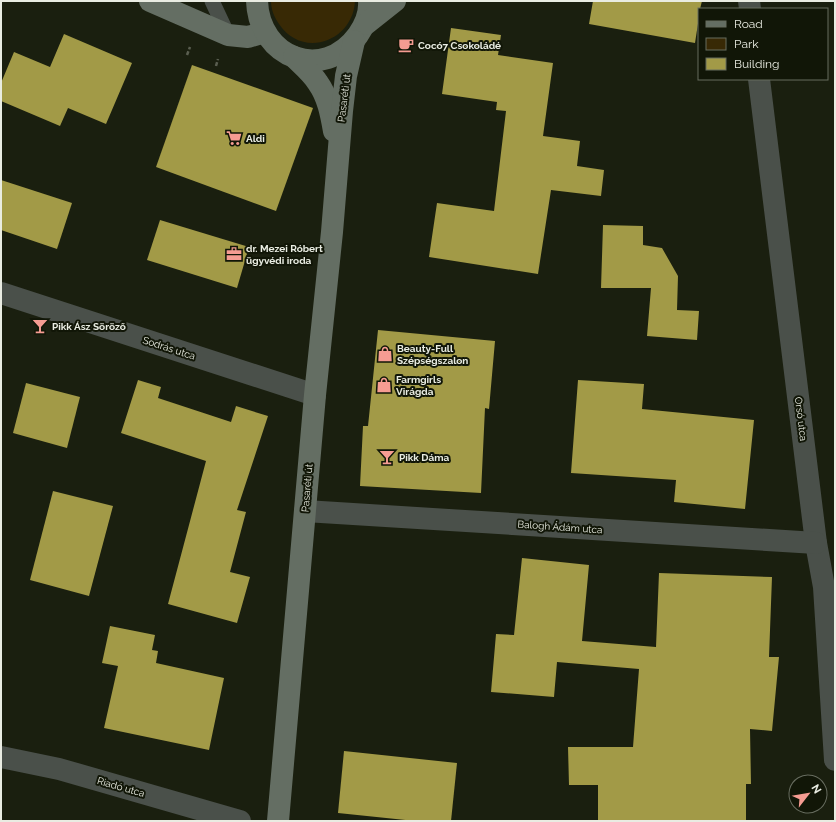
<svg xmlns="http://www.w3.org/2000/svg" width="836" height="822" viewBox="0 0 836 822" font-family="Raleway,sans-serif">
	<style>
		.green { fill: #382905 }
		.building { fill: #a29a47 }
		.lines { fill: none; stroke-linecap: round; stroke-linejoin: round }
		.path { stroke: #5a5e50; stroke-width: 2.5; stroke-dasharray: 4 2; stroke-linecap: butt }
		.lane { stroke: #4a504a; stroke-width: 15 }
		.street { stroke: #4a504a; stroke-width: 22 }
		.secondary { stroke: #646e63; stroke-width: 22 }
		.labels { text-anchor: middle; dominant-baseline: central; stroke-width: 4; stroke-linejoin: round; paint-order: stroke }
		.poi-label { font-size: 10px; font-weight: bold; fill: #e9ece2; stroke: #111607; text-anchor: start }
		.street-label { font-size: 10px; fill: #e9ece2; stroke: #111607 }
	</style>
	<rect width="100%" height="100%" fill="#1a1f0f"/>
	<!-- green -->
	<path class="green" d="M271 1H355C353 42 302 59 279 24 274 17 271 9 271 1Z"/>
	<!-- building -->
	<g class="building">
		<polygon points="593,1 702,1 700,9 699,9 699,17 695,43 589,24"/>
		<polygon points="451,28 501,35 498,55 553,63 543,136 580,141 577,166 604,170 601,196 551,190 538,274 429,257 437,203 494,211 506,111 496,110 497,102 442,94"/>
		<polygon points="64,34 132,63 106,124 68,108 60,126 1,101 1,83 14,52 50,67"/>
		<polygon points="192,65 313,108 276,211 156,167"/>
		<polygon points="1,180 72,203 57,249 1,230"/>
		<polygon points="160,220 249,247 237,288 147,260"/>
		<polygon points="603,225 643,226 643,245 662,248 678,276 677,310 699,311 697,340 647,336 651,288 601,288"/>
		<polygon points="378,330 495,341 489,409 485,408 481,493 360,486 363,426 368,426"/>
		<polygon points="138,380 161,387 158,398 231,422 236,406 268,416 237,510 246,512 230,572 250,577 237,623 168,604 206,461 121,433"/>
		<polygon points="578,380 644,384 642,409 754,420 745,509 674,502 676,480 571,473"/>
		<polygon points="26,383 80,397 67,448 13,433"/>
		<polygon points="53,491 113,506 89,596 30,580"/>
		<polygon points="522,558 589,565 582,641 656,647 659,573 772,577 769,657 779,657 772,731 750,729 751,784 746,784 746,821 598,821 598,785 569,785 568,747 633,747 639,669 557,662 554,697 491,692 496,634 514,635"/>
		<polygon points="110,626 155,635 152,650 158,651 156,663 224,678 209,750 104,728 118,666 102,663"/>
		<polygon points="344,751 457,763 451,821 415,821 338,813"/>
	</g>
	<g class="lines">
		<!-- path -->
		<g class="path">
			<polyline points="187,55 190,47"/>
			<polyline points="216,66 218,59"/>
		</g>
		<!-- lane -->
		<polyline class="lane" points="212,1 228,35"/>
		<!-- street -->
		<g class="street">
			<polyline points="749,1 750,9"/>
			<polyline points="759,79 816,543 824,587 835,760"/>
			<polyline points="1,293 315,395"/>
			<polyline points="305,511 816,543"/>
			<polyline points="1,757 59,769 240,821"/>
		</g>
		<!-- secondary -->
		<g class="secondary">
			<polyline points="150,1 228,35 248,37 265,32"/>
			<path d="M257 1C259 58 323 83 358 35 365 25 370 14 369 1"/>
			<polyline points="366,24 395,1"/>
			<path d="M294 57C302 65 312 73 318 83 328 97 331 114 334 131"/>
			<polyline points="278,821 315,395 332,232 342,111 346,76 354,41"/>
		</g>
	</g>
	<!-- icons -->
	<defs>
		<symbol id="cafe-bare" viewBox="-9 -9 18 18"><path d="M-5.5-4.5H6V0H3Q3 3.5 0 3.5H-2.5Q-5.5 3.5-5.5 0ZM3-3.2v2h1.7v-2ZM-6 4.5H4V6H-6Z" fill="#f59c92" stroke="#111607" stroke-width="2.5" paint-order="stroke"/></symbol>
		<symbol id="supermarket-bare" viewBox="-9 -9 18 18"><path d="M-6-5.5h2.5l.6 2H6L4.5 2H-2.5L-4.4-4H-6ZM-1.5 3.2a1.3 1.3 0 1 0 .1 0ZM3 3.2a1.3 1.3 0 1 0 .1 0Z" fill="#f59c92" stroke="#111607" stroke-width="2.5" paint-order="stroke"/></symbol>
		<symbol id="office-bare" viewBox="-9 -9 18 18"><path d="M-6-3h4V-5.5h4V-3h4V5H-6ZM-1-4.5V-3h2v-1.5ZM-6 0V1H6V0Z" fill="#f59c92" stroke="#111607" stroke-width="2.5" paint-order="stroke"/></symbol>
		<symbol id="bar-bare" viewBox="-9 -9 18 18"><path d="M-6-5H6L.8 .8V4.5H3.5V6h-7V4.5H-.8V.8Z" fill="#f59c92" stroke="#111607" stroke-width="2.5" paint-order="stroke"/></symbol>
		<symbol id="shop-bare" viewBox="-9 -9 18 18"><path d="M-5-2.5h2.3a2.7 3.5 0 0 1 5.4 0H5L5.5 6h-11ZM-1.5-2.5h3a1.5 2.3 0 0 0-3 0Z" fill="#f59c92" stroke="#111607" stroke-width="2.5" paint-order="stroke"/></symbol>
	</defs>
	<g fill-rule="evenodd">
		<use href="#cafe-bare" x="395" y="34" width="22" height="22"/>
		<use href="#supermarket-bare" x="223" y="127" width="22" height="22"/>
		<use href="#office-bare" x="223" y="243" width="22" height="22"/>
		<use href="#bar-bare" x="29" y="315" width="22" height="22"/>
		<use href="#shop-bare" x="374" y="343" width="22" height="22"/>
		<use href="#shop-bare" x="373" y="374" width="22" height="22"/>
		<use href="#bar-bare" x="376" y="446" width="22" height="22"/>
	</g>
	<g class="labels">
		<!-- poi labels -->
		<g class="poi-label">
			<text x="418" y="45">Cocó7 Csokoládé</text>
			<text x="246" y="138">Aldi</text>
			<text x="246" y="248">dr. Mezei Róbert<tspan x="246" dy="12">ügyvédi iroda</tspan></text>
			<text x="52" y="326">Pikk Ász Söröző</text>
			<text x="397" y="348">Beauty-Full<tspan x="397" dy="12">Szépségszalon</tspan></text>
			<text x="396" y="379">Farmgirls<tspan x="396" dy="12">Virágda</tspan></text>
			<text x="399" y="457">Pikk Dáma</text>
		</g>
		<!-- street labels -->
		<g class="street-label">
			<text transform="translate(344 98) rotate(-83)">Pasaréti út</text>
			<text transform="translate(169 348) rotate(18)">Sodrás utca</text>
			<text transform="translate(801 419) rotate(83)">Orsó utca</text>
			<text transform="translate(307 488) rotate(-85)">Pasaréti út</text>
			<text transform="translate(560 527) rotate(4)">Balogh Ádám utca</text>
			<text transform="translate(121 787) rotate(16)">Riadó utca</text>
		</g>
	</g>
	<!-- border -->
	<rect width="836" height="822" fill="none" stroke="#e9ece2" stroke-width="4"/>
	<!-- legend -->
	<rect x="698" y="8" width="130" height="72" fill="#111607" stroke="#676c5f"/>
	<rect x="706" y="21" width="20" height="6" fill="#646e63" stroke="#676c5f"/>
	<text x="734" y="28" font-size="12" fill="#e9ece2">Road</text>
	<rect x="706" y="38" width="20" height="12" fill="#382905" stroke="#676c5f"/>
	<text x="734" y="48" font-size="12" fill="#e9ece2">Park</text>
	<rect x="706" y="58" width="20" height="12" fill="#a29a47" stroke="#676c5f"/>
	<text x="734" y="68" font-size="12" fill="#e9ece2">Building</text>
	<!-- north arrow -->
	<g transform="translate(808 794) rotate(59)"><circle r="19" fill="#111607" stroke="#676c5f"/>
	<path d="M0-3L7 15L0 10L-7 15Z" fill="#f59c92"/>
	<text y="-6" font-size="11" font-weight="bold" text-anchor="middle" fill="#e9ece2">N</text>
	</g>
</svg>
